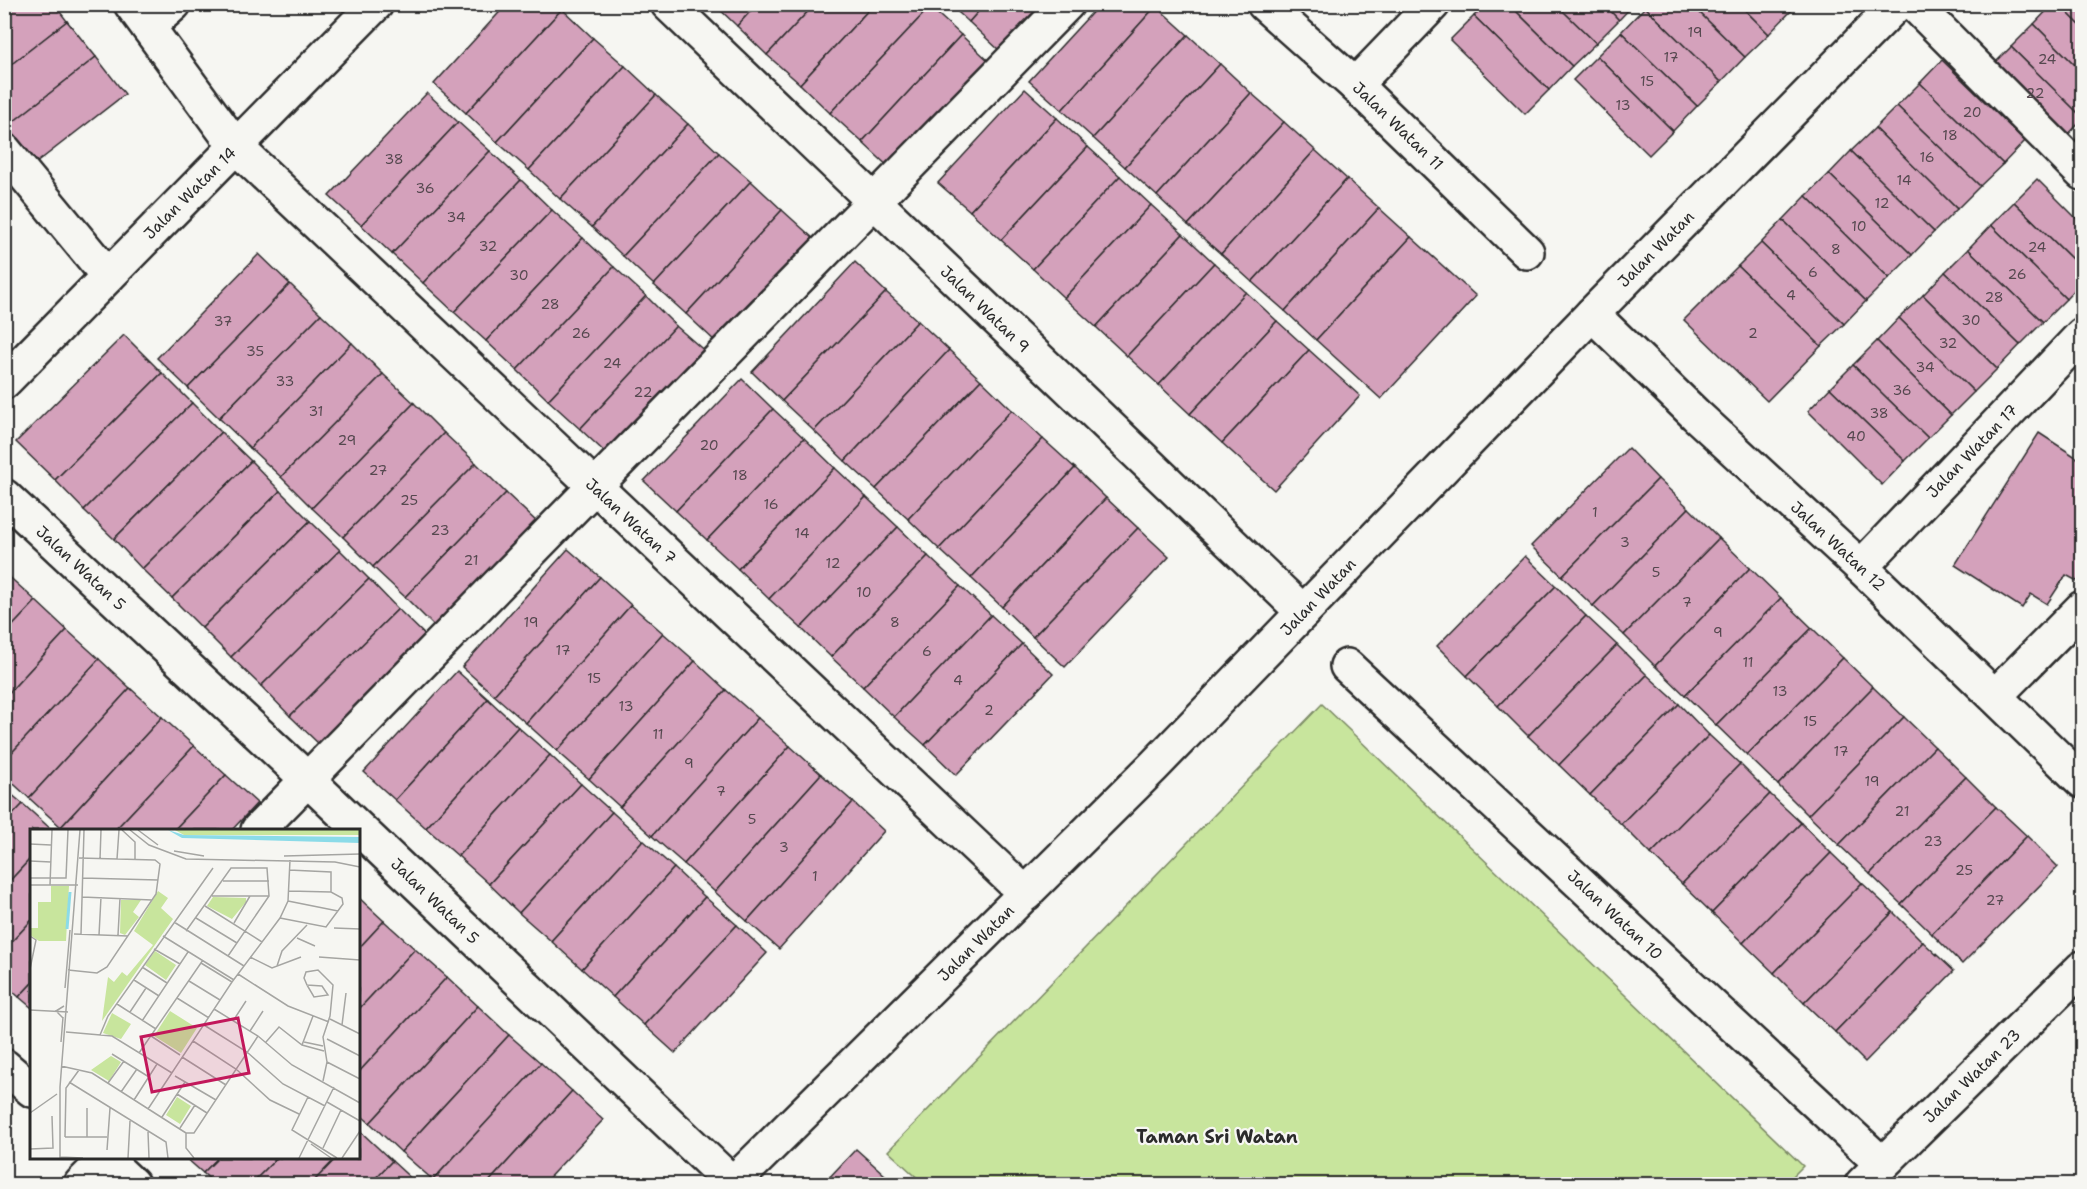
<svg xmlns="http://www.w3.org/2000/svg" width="2087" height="1189" viewBox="0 0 2087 1189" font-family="'Shantell Sans',sans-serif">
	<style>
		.green { fill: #c8e59d; stroke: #7a8864; stroke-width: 1.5 }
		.building { fill: #d4a1bb; stroke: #2b2b2b; stroke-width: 1.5 }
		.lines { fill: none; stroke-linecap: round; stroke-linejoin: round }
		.minor-casing { stroke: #2b2b2b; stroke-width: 38 }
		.minor { stroke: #f6f6f2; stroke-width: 33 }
		.labels { text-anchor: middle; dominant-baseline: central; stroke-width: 4.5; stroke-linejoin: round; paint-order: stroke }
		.number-label { font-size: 14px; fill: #55484f }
		.street-label { font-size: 16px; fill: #2b2b2b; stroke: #f6f6f2 }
		.neighbourhood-label { font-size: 18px; font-weight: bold; fill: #2b2b2b; stroke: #f6f6f2 }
		.inset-river { fill: none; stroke: #8bdbe8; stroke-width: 3 }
		.inset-road { fill: none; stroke: #a5a5a2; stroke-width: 1.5 }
		.view { fill: #c2185b; fill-opacity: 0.15; stroke: #c2185b; stroke-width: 3 }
		.inset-edge { fill: none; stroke: #2b2b2b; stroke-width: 3 }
	</style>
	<rect width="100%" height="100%" fill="#f6f6f2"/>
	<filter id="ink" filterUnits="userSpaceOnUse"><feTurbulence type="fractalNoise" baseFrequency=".0167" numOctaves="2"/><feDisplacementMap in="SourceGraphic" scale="12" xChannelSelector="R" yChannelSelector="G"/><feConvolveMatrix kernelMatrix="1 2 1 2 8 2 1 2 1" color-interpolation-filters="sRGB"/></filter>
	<g filter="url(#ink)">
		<!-- green -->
		<polygon class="green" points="1322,704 1803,1166 1785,1184 924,1184 888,1151"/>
		<!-- building -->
		<g class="building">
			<polygon points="12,4 54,4 67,21 4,70 4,10"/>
			<polygon points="507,4 557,4 562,9 466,113 434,84"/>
			<polygon points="714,4 757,4 737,26"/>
			<polygon points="757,4 815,4 767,55 737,26"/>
			<polygon points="815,4 874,4 800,84 767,55"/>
			<polygon points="874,4 928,4 930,7 830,113 800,84"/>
			<polygon points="949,4 985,4 969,22"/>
			<polygon points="985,4 1042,4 1000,51 969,22"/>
			<polygon points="1100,4 1156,6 1062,110 1029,81"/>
			<polygon points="1486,4 1509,4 1572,66 1549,90 1474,16"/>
			<polygon points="1509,4 1556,4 1596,43 1572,66"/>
			<polygon points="1556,4 1604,4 1619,20 1596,43"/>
			<polygon points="1604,4 1634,4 1619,20"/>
			<polygon points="1648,4 1691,4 1745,57 1721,82 1645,7"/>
			<polygon points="1691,4 1739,4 1769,34 1745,57"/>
			<polygon points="1739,4 1788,4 1793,9 1769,34"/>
			<polygon points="2053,4 2059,4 2082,27 2082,72 2034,24"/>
			<polygon points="2059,4 2082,4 2082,27"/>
			<polygon points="1156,6 1188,35 1093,138 1062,110"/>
			<polygon points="930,7 961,35 862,142 830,113"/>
			<polygon points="1645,7 1721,82 1697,106 1621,32"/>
			<polygon points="562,9 593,38 497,142 466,113"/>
			<polygon points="1474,16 1549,90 1525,114 1450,40"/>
			<polygon points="67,21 96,57 4,129 4,70"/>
			<polygon points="2034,24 2082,72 2082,117 2011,47"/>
			<polygon points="1621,32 1697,106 1673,131 1597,56"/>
			<polygon points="961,35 992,64 893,171 862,142"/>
			<polygon points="1188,35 1220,64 1125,167 1093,138"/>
			<polygon points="593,38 625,66 529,170 497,142"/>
			<polygon points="2011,47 2082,117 2082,120 2061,142 1988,70"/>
			<polygon points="1597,56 1673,131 1649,155 1573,80"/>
			<polygon points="96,57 125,94 31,167 4,134 4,129"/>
			<polygon points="1942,60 2025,141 2003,164 1920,83"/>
			<polygon points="1220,64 1251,93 1157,196 1125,167"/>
			<polygon points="625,66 656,95 560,199 529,170"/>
			<polygon points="1920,83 2003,164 1980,186 1897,106"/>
			<polygon points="1025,89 1057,118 970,211 938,183"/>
			<polygon points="427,93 458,122 361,225 329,196"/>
			<polygon points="1251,93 1284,122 1188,225 1157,196"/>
			<polygon points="656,95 688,124 592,227 560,199"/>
			<polygon points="1897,106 1980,186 1957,209 1875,128"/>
			<polygon points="1057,118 1088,147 1001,240 970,211"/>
			<polygon points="458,122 490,151 392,254 361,225"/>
			<polygon points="1284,122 1315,150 1221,254 1188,225"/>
			<polygon points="688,124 719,153 623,256 592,227"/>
			<polygon points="1875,128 1957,209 1934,232 1851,151"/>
			<polygon points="2082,133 2082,163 2068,148"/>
			<polygon points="1088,147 1120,176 1033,269 1001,240"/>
			<polygon points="1315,150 1347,179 1252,282 1221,254"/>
			<polygon points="490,151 521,180 423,283 392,254"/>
			<polygon points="1851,151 1934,232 1912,255 1829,174"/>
			<polygon points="719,153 751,181 654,285 623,256"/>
			<polygon points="1829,174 1912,255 1889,278 1806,196"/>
			<polygon points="1120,176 1151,205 1064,298 1033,269"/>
			<polygon points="1347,179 1379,208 1285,311 1252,282"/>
			<polygon points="2037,179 2082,224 2082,269 2014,202"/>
			<polygon points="521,180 552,210 454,312 423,283"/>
			<polygon points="751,181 782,210 686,314 654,285"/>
			<polygon points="1806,196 1889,278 1866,301 1783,220"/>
			<polygon points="2014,202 2082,269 2082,282 2066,299 1991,225"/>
			<polygon points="1151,205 1183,234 1096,327 1064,298"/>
			<polygon points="1379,208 1411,237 1316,340 1285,311"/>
			<polygon points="552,210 583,238 486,341 454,312"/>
			<polygon points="782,210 814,239 717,343 686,314"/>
			<polygon points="1783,220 1866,301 1844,324 1761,243"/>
			<polygon points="1991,225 2066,299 2043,322 1968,249"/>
			<polygon points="1183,234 1214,263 1127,356 1096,327"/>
			<polygon points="1411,237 1476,296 1381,399 1316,340"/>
			<polygon points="583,238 614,267 517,370 486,341"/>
			<polygon points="1761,243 1844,324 1821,346 1738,266"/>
			<polygon points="1968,249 2043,322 2020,345 1945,272"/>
			<polygon points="259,254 290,284 188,388 157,358"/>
			<polygon points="855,262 886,292 782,401 752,372"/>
			<polygon points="1214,263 1246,292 1159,385 1127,356"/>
			<polygon points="1738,266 1821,346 1767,401 1684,320"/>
			<polygon points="614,267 646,296 548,400 517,370"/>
			<polygon points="1945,272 2020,345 1997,369 1923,295"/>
			<polygon points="290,284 321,314 219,418 188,388"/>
			<polygon points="886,292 918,321 814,431 782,401"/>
			<polygon points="1246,292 1277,321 1190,414 1159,385"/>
			<polygon points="1923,295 1997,369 1974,392 1899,318"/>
			<polygon points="646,296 676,326 580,429 548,400"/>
			<polygon points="321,314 352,343 250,448 219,418"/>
			<polygon points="1899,318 1974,392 1951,415 1877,341"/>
			<polygon points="918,321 949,350 845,461 814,431"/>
			<polygon points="1277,321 1309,350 1222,443 1190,414"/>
			<polygon points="676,326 708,354 610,457 580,429"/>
			<polygon points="124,335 162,373 55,480 16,442"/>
			<polygon points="1877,341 1951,415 1928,438 1853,365"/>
			<polygon points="352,343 383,374 281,477 250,448"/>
			<polygon points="949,350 981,380 876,489 845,461"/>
			<polygon points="1309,350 1360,396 1274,490 1222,443"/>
			<polygon points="1853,365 1928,438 1905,461 1830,388"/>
			<polygon points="162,373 192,403 84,510 55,480"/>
			<polygon points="383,374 414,403 312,508 281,477"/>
			<polygon points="742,379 773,409 676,511 644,481"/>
			<polygon points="981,380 1012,410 908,519 876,489"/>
			<polygon points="1830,388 1905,461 1882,485 1808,411"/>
			<polygon points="192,403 221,432 114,539 84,510"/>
			<polygon points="414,403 444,433 343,537 312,508"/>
			<polygon points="773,409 804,438 707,540 676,511"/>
			<polygon points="1012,410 1043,439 939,549 908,519"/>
			<polygon points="221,432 251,461 142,569 114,539"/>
			<polygon points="444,433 476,463 373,567 343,537"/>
			<polygon points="2039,433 2082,461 2082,573 2077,581 2066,575 2047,604 2031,594 2022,608 1955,565"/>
			<polygon points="804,438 835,468 738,569 707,540"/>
			<polygon points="1043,439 1075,468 971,578 939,549"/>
			<polygon points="1628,448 1658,479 1562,576 1531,546"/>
			<polygon points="251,461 280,491 172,598 142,569"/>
			<polygon points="476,463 506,493 405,597 373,567"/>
			<polygon points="835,468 866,497 769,599 738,569"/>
			<polygon points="1075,468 1106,498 1002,607 971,578"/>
			<polygon points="1658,479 1689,508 1593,606 1562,576"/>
			<polygon points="280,491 310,521 202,628 172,598"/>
			<polygon points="506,493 538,523 435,627 405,597"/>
			<polygon points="866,497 898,527 801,628 769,599"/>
			<polygon points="1106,498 1138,528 1033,637 1002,607"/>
			<polygon points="1689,508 1719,538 1624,635 1593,606"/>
			<polygon points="310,521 340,550 231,657 202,628"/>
			<polygon points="898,527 928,556 831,657 801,628"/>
			<polygon points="1138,528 1169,557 1065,667 1033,637"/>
			<polygon points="1719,538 1750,568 1655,666 1624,635"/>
			<polygon points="568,549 600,577 494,695 462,667"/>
			<polygon points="340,550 369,579 261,686 231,657"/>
			<polygon points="928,556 960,586 863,687 831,657"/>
			<polygon points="1525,556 1556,586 1467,676 1437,646"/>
			<polygon points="1750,568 1781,598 1685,695 1655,666"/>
			<polygon points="4,572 36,601 4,635"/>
			<polygon points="600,577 631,605 526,723 494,695"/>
			<polygon points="369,579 398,609 290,716 261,686"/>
			<polygon points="960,586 991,615 894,717 863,687"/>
			<polygon points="1556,586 1586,616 1498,706 1467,676"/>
			<polygon points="1781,598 1812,628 1716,725 1685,695"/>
			<polygon points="36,601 67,630 4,698 4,635"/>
			<polygon points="631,605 663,633 557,751 526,723"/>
			<polygon points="398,609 428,638 320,745 290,716"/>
			<polygon points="991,615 1022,644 925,745 894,717"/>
			<polygon points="1586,616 1617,645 1528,736 1498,706"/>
			<polygon points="1812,628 1843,658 1747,755 1716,725"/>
			<polygon points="67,630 99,659 4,761 4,698"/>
			<polygon points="663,633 695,661 589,779 557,751"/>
			<polygon points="1022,644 1053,674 956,775 925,745"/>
			<polygon points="1617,645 1647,675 1559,765 1528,736"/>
			<polygon points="1843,658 1873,687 1778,785 1747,755"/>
			<polygon points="99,659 130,688 29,798 4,775 4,761"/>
			<polygon points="695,661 726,690 620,807 589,779"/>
			<polygon points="457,671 488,699 395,800 364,772"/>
			<polygon points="1647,675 1679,704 1590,795 1559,765"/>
			<polygon points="1873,687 1904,717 1808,815 1778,785"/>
			<polygon points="130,688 162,717 61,827 29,798"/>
			<polygon points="726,690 758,718 652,836 620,807"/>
			<polygon points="488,699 518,727 426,828 395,800"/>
			<polygon points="1679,704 1709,735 1621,824 1590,795"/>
			<polygon points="162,717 194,746 115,830 65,830 61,827"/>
			<polygon points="1904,717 1935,747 1839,845 1808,815"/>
			<polygon points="758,718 790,746 684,864 652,836"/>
			<polygon points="518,727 550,755 458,856 426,828"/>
			<polygon points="1709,735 1740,764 1651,854 1621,824"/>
			<polygon points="194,746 226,775 174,830 115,830"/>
			<polygon points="790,746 821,774 715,892 684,864"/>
			<polygon points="1935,747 1966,777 1870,874 1839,845"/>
			<polygon points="550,755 581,784 489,884 458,856"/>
			<polygon points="1740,764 1770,794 1682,884 1651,854"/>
			<polygon points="821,774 853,802 747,921 715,892"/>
			<polygon points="226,775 257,803 232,830 174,830"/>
			<polygon points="1966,777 1996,807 1901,904 1870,874"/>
			<polygon points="581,784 612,812 519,913 489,884"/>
			<polygon points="4,788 23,804 4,824"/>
			<polygon points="1770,794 1801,823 1712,913 1682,884"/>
			<polygon points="853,802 884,831 779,949 747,921"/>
			<polygon points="23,804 52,830 32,830 32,857 4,887 4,824"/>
			<polygon points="1996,807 2027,836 1932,934 1901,904"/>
			<polygon points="612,812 643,840 551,941 519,913"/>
			<polygon points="1801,823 1831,853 1743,943 1712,913"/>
			<polygon points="2027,836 2058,867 1962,964 1932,934"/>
			<polygon points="643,840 674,868 582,969 551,941"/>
			<polygon points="1831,853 1862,883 1774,973 1743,943"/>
			<polygon points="32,857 32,920 4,950 4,887"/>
			<polygon points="674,868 705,897 613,997 582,969"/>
			<polygon points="1862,883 1893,912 1804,1003 1774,973"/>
			<polygon points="358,897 384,921 358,949"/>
			<polygon points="705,897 737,925 644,1025 613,997"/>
			<polygon points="1893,912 1923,942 1835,1032 1804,1003"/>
			<polygon points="32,920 32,983 19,997 4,984 4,950"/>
			<polygon points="384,921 415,949 358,1010 358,949"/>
			<polygon points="737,925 767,953 675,1053 644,1025"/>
			<polygon points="1923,942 1954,971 1865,1062 1835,1032"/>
			<polygon points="415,949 447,977 358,1073 358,1010"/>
			<polygon points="447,977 478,1006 370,1123 358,1113 358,1073"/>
			<polygon points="32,983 32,1008 19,997"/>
			<polygon points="478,1006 509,1035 401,1152 370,1123"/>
			<polygon points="509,1035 541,1063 433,1180 401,1152"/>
			<polygon points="541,1063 572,1091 487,1184 438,1184 433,1180"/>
			<polygon points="572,1091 603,1120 543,1184 487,1184"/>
			<polygon points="361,1132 392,1161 370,1184 311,1184 336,1158 358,1158 358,1134"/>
			<polygon points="856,1149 895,1184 827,1184 825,1182"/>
			<polygon points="186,1158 218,1158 203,1173"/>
			<polygon points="218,1158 277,1158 251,1184 215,1184 203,1173"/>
			<polygon points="277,1158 336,1158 311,1184 251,1184"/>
			<polygon points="392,1161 417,1184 370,1184"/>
		</g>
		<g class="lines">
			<defs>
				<g id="minor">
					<polyline points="131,4 236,147 1026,894"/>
					<polyline points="668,4 1303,612"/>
					<polyline points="1264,4 1355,85 1527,252"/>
					<polyline points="1914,4 2082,173"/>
					<polyline points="148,27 174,4"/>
					<polyline points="1355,85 1433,4"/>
					<polyline points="4,150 108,276"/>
					<polyline points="1592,314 1696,415 1861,567 2082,781"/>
					<polyline points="4,382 376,4"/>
					<polyline points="4,496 308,780 733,1184"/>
					<polyline points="1861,567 2082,335"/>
					<polyline points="1347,666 1882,1164"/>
					<polyline points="1995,696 2082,608"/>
					<polyline points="258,830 1067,4"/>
					<polyline points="4,1066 32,1090"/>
					<polyline points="104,1158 132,1184"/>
					<polyline points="81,1184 106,1159"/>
					<polyline points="732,1184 1153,767 1592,314 1897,4"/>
					<polyline points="1862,1184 2082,968"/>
				</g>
			</defs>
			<!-- minor casing -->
			<use href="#minor" class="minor-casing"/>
			<!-- minor -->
			<use href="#minor" class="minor"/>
		</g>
	</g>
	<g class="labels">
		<!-- number labels -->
		<g class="number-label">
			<text x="1695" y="32">19</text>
			<text x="1671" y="57">17</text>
			<text x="2047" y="59">24</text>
			<text x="1647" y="81">15</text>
			<text x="2035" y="93">22</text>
			<text x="1623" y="105">13</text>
			<text x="1972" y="112">20</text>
			<text x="1950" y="135">18</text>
			<text x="1927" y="157">16</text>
			<text x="394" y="159">38</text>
			<text x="1904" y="180">14</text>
			<text x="425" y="188">36</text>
			<text x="1882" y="203">12</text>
			<text x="456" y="217">34</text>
			<text x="1859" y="226">10</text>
			<text x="488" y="246">32</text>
			<text x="2037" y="247">24</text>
			<text x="1836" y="249">8</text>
			<text x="1813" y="272">6</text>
			<text x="2017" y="274">26</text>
			<text x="519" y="275">30</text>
			<text x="1791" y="295">4</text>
			<text x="1994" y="297">28</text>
			<text x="550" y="304">28</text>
			<text x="1971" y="320">30</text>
			<text x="223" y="321">37</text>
			<text x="581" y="333">26</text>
			<text x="1753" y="333">2</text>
			<text x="1948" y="343">32</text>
			<text x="255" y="351">35</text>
			<text x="612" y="363">24</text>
			<text x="1925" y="367">34</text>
			<text x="285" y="381">33</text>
			<text x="1902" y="390">36</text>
			<text x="643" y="392">22</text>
			<text x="316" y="411">31</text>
			<text x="1879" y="413">38</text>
			<text x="1856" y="436">40</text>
			<text x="347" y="440">29</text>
			<text x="709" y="445">20</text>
			<text x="378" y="470">27</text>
			<text x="740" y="475">18</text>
			<text x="409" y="500">25</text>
			<text x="771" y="504">16</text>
			<text x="1595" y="512">1</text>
			<text x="440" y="530">23</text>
			<text x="802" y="533">14</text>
			<text x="1625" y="542">3</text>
			<text x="471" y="560">21</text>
			<text x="833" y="563">12</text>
			<text x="1656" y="572">5</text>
			<text x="864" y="592">10</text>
			<text x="1687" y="602">7</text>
			<text x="531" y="622">19</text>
			<text x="895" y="622">8</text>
			<text x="1718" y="632">9</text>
			<text x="563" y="650">17</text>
			<text x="927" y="651">6</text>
			<text x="1748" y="662">11</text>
			<text x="594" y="678">15</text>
			<text x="958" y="680">4</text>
			<text x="1780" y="691">13</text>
			<text x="626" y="706">13</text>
			<text x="989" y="710">2</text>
			<text x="1810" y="721">15</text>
			<text x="658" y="734">11</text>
			<text x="1841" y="751">17</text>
			<text x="689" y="763">9</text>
			<text x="1872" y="781">19</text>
			<text x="721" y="791">7</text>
			<text x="1902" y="811">21</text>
			<text x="752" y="819">5</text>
			<text x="1933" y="841">23</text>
			<text x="784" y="847">3</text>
			<text x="1964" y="870">25</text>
			<text x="815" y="876">1</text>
			<text x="1995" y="900">27</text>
		</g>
		<!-- street labels -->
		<g class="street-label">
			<text transform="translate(1398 126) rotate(44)">Jalan Watan 11</text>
			<text transform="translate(190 193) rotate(-45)">Jalan Watan 14</text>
			<text transform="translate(1656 249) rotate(-45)">Jalan Watan</text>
			<text transform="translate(985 309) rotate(44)">Jalan Watan 9</text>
			<text transform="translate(1972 451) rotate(-46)">Jalan Watan 17</text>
			<text transform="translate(631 521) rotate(43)">Jalan Watan 7</text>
			<text transform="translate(1838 546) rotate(43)">Jalan Watan 12</text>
			<text transform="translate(81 568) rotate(43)">Jalan Watan 5</text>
			<text transform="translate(1318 597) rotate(-46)">Jalan Watan</text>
			<text transform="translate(435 901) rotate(44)">Jalan Watan 5</text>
			<text transform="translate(1615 915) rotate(43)">Jalan Watan 10</text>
			<text transform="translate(976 943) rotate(-45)">Jalan Watan</text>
			<text transform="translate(1972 1076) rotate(-44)">Jalan Watan 23</text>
		</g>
		<!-- neighbourhood labels -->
		<g class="neighbourhood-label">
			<text x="1217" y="1137">Taman Sri Watan</text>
		</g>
	</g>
	<!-- overview -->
	<g transform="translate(30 829)">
		<rect width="330" height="330" fill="#f6f6f2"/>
		<path d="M145 1H330V6H154ZM21 57H39L36 112H9L0 106V99H8V73H21ZM128 62 138 69 131 79 143 90 72 192 78 148 84 153 92 143 97 147 123 116 104 102ZM183 68 216 69V73L202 90 177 77ZM91 71H111L103 83 109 88 95 106 90 104ZM125 122 146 136 136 151 115 136ZM140 182 167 199 151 224 124 207ZM82 184 101 195 91 210 73 204ZM81 227 91 233 79 252 61 241ZM147 268 161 277 150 295 136 286Z" fill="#c8e59d"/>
		<path d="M138 1 154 6 330 8V14L152 9Z" fill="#8bdbe8"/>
		<path class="inset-river" d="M37 100 40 63"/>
		<path class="inset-road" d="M92 1 105 13V31M100 1 119 16 156 30 305 33 330 38M108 1 128 16M0 15 21 16M144 22 174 27M254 27 330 25M70 30 71 1M87 30 89 1M0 32 21 33M259 41 301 43V63M0 49H36L38 1M52 49 128 51M193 52H239M0 56H48M20 56 22 1M182 67H239M52 68 122 71M258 72 308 82M175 77 232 113M166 89 207 114M250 89 296 98 313 75 312 69 301 63 259 62M144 93 214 137M204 94 220 67M304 99 330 100M156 102 201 39H237L239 67 198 127M44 105 98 107M51 105 54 1M69 106 71 68M88 106 90 69M0 107 6 111 0 140M133 107 204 151M267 109 285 117M124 120 150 135M220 128 242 139 271 128M289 128 330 131M171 134 202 153M247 137 252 122 277 96M112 138 137 154M38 141 67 144 77 138 126 65 130 35 125 31 49 29M208 145 258 177 299 193M104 151 129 167M159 152 190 171M277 156 284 168 298 166 292 157 277 156 274 149 276 143 288 141 303 156 300 187 293 208 297 233 293 252M35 159 40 101M147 169 179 189M87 175 126 200M184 180 228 207 262 236 330 274M0 181 38 183M100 183 116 159M33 189 26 182 34 177M300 190 330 205M112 192 158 123M203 192 216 172M174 196 217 223 253 255 295 277M312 196 316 164M220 202 233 182M36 203 82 207 142 244M70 206 78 187 183 39M121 207 150 226M297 210 330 227M163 212 206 240 240 271 269 285M31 213 33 188M236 213 249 198 272 216 294 222M274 213 293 217M272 216 283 187M109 224 173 131M82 225 119 248M152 228 196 256M297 233 330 250M31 237 62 244 156 304M145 247 186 271M39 253 136 313 138 329M78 254 94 232M91 263 107 240M147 265 177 284M278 268 262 301 307 329M104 271 127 235M297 273 330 292M57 279V308M118 280 202 153 250 89 258 72 260 31M0 284 27 265M132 288 155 253M150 299 165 276M118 303 119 329M156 304H164L228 207M156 304V319L164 329M35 308 36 259 49 241M35 308H77M281 315 301 329M293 319 311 281M0 320 23 319 22 287M77 321 80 279M30 328 53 329M30 329V258L50 1M98 329 100 292M269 329 304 258M312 329 330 302"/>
		<path class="view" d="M208 189 219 244 122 263 111 208Z"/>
		<rect width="330" height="330" class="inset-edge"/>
	</g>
	<!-- margin -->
	<rect width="2087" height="1189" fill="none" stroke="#f6f6f2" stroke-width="24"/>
	<rect x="12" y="12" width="2063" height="1165" fill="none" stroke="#2b2b2b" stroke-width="2" filter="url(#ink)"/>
</svg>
